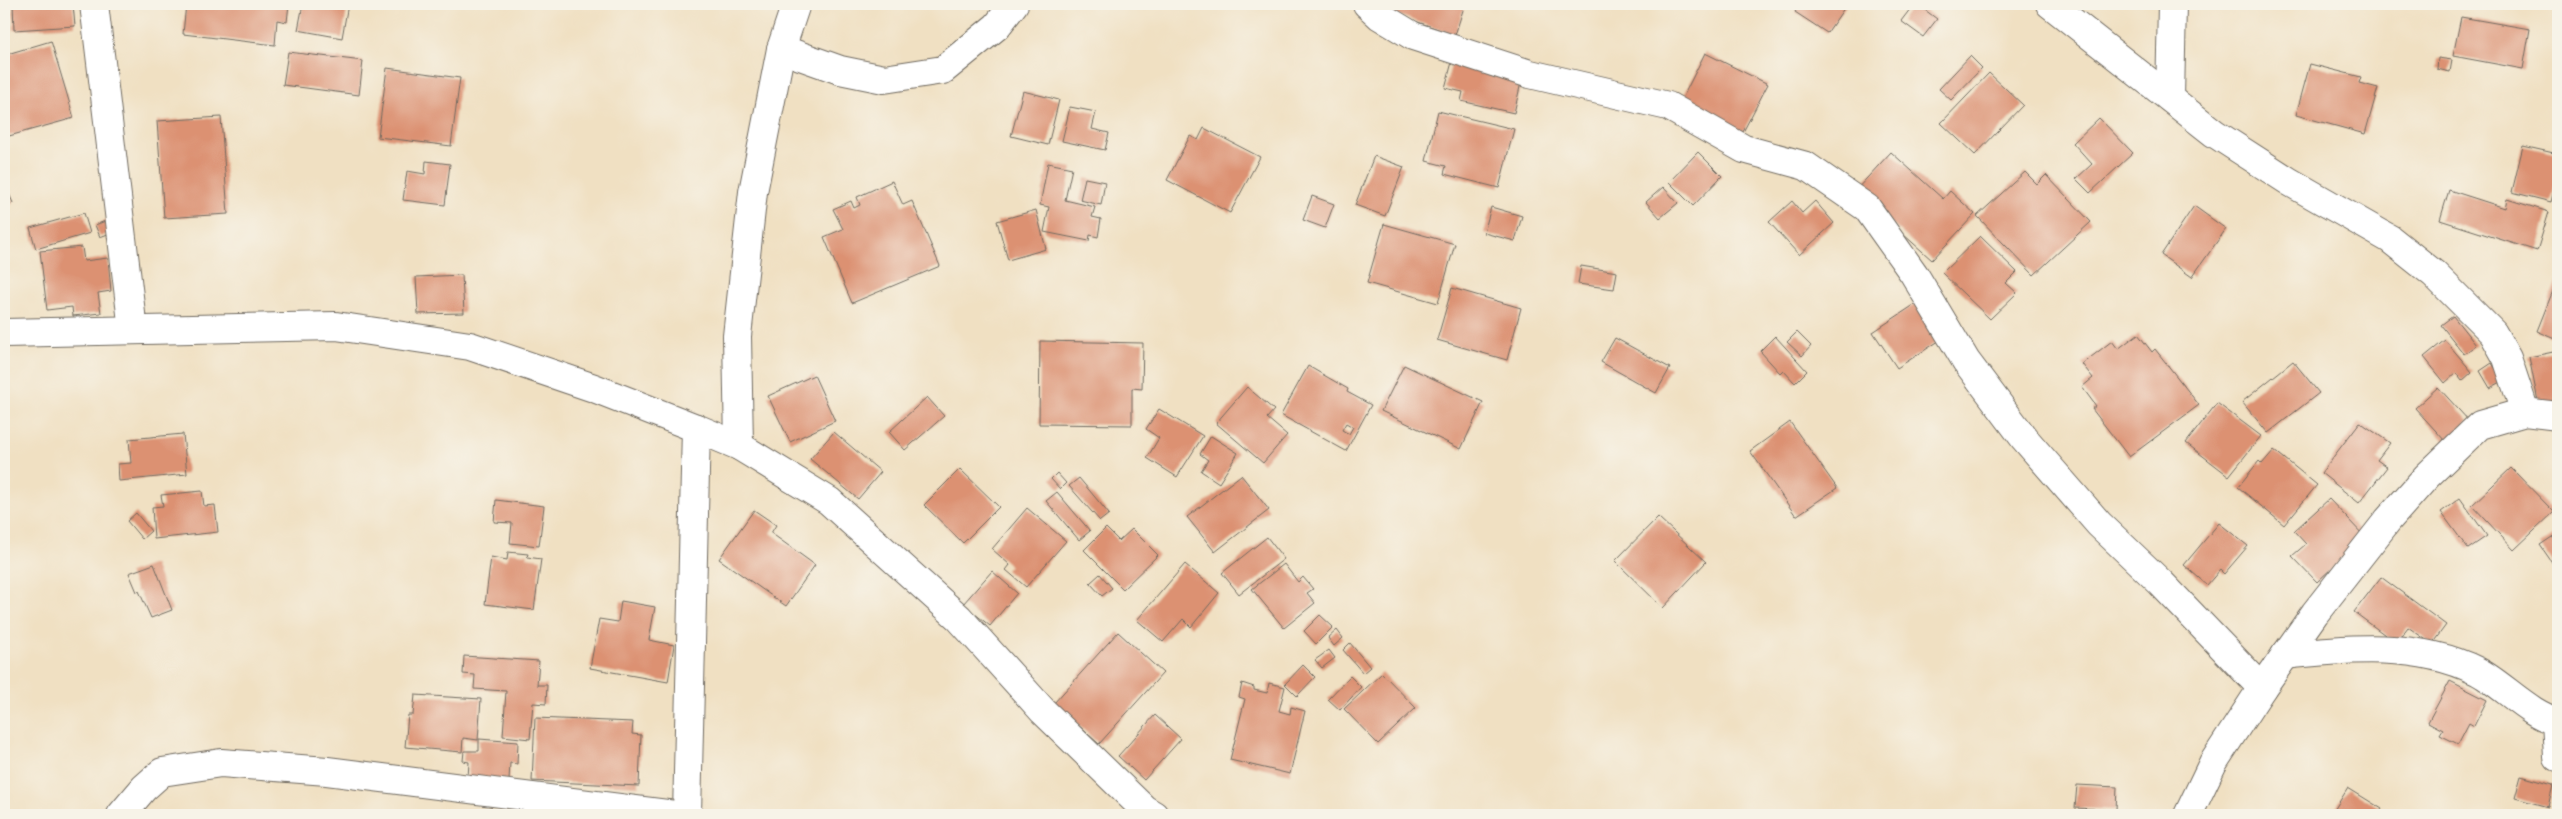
<svg xmlns="http://www.w3.org/2000/svg" width="2562" height="819" viewBox="0 0 2562 819" font-family="Cardo,serif">
	<style>
		.building { fill: #dc9172; fill-rule: evenodd }
		.lines { fill: none; stroke-linecap: round; stroke-linejoin: round }
		.street-casing { stroke: #706a60; stroke-width: 30 }
		.street { stroke: #fff; stroke-width: 28 }
	</style>
	<rect width="100%" height="100%" fill="#f7f3e8"/>
	<filter id="ink" filterUnits="userSpaceOnUse"><feTurbulence type="fractalNoise" baseFrequency=".02" numOctaves="2"/><feDisplacementMap in="SourceGraphic" scale="10" xChannelSelector="R" yChannelSelector="G"/><feConvolveMatrix kernelMatrix="1 2 1 2 8 2 1 2 1" color-interpolation-filters="sRGB"/></filter>
	<filter id="wash" filterUnits="userSpaceOnUse"><feTurbulence type="fractalNoise" baseFrequency=".0096" numOctaves="4" result="noise"/><feDisplacementMap in="SourceGraphic" scale="20" xChannelSelector="R" yChannelSelector="G"/><feGaussianBlur stdDeviation="1.12" result="paint"/><feColorMatrix in="noise" values="0 0 0 0 0 0 0 0 0 0 0 0 0 0 0 0 0 1.4 0 .05"/><feComposite in="paint" operator="in"/></filter>
	<g filter="url(#wash)">
		<rect width="100%" height="100%" fill="#f0e0c2"/>
		<g id="blocks">
			<!-- building -->
			<g class="building">
				<polygon points="13,4 73,4 75,26 14,30"/>
				<polygon points="186,4 289,4 287,22 277,20 275,45 183,34"/>
				<polygon points="303,4 348,4 342,38 298,30"/>
				<polygon points="1395,4 1465,4 1455,35 1392,13"/>
				<polygon points="1800,4 1847,4 1827,33 1795,12"/>
				<polygon points="1914,4 1917,4 1937,19 1923,37 1901,21"/>
				<polygon points="2461,17 2530,29 2523,69 2453,56"/>
				<polygon points="51,41 74,118 9,136 4,118 4,55"/>
				<polygon points="288,52 363,61 359,95 283,85"/>
				<polygon points="1705,53 1768,84 1743,132 1681,101"/>
				<polygon points="1970,56 1982,68 1951,100 1939,89"/>
				<polygon points="2438,58 2452,60 2450,72 2437,69"/>
				<polygon points="1452,62 1522,78 1514,113 1461,101 1463,92 1445,88"/>
				<polygon points="2310,64 2361,77 2359,83 2378,88 2365,134 2296,115"/>
				<polygon points="387,68 460,78 451,146 378,137"/>
				<polygon points="1989,73 2023,105 1975,155 1941,123"/>
				<polygon points="1023,91 1059,100 1048,145 1011,136"/>
				<polygon points="1070,107 1096,112 1092,129 1109,133 1105,150 1062,141"/>
				<polygon points="1438,111 1514,129 1499,188 1444,174 1446,166 1426,161"/>
				<polygon points="2557,115 2558,115 2558,134 2554,133"/>
				<polygon points="221,117 228,214 164,218 157,121"/>
				<polygon points="2099,118 2133,153 2090,193 2076,179 2092,164 2073,143"/>
				<polygon points="1204,128 1260,157 1230,213 1167,180 1190,136 1198,140"/>
				<polygon points="2523,146 2558,154 2558,174 2551,202 2512,192"/>
				<polygon points="1698,152 1722,176 1693,206 1669,182"/>
				<polygon points="1891,152 1943,199 1950,191 1975,214 1932,260 1855,191"/>
				<polygon points="1374,156 1404,167 1385,216 1355,205"/>
				<polygon points="426,161 450,164 445,205 403,200 407,171 425,174"/>
				<polygon points="1048,163 1072,168 1065,200 1095,207 1092,217 1101,219 1098,237 1090,235 1089,241 1044,232 1049,207 1040,205"/>
				<polygon points="2025,172 2037,184 2046,175 2091,222 2034,275 1977,216"/>
				<polygon points="1085,178 1105,182 1101,205 1080,200"/>
				<polygon points="892,181 903,205 912,201 940,266 852,303 824,237 843,229 833,209 851,201 854,208 860,205 857,197"/>
				<polygon points="4,182 13,203 4,207"/>
				<polygon points="1663,187 1678,203 1660,218 1646,202"/>
				<polygon points="2449,190 2505,208 2507,199 2549,212 2537,251 2440,220"/>
				<polygon points="1312,196 1334,204 1325,228 1303,220"/>
				<polygon points="1792,201 1802,213 1815,201 1834,223 1799,255 1769,222"/>
				<polygon points="2194,206 2226,229 2192,277 2161,255"/>
				<polygon points="1491,207 1522,216 1515,241 1484,233"/>
				<polygon points="1036,210 1046,249 1008,260 997,221"/>
				<polygon points="84,213 90,233 36,249 30,228"/>
				<polygon points="108,220 113,232 100,237 95,225"/>
				<polygon points="1384,224 1455,244 1438,303 1367,283"/>
				<polygon points="1980,236 2017,272 2006,283 2017,293 1990,319 1942,273"/>
				<polygon points="82,247 84,261 108,258 111,291 98,293 101,313 73,316 72,307 47,310 40,251"/>
				<polygon points="1581,266 1617,272 1614,289 1578,284"/>
				<polygon points="462,275 464,313 418,314 416,277"/>
				<polygon points="2558,278 2558,340 2537,331"/>
				<polygon points="1452,288 1521,308 1507,360 1437,340"/>
				<polygon points="1917,303 1942,339 1897,368 1873,332"/>
				<polygon points="2453,316 2476,345 2464,354 2441,325"/>
				<polygon points="1797,332 1811,346 1802,356 1787,342"/>
				<polygon points="2138,334 2152,352 2155,349 2199,405 2129,457 2092,409 2096,406 2082,387 2093,378 2082,364 2112,341 2118,349"/>
				<polygon points="1775,336 1807,371 1795,383 1783,370 1780,373 1760,351"/>
				<polygon points="1615,338 1670,368 1656,393 1601,362"/>
				<polygon points="2445,340 2472,372 2462,381 2456,373 2445,383 2424,357"/>
				<polygon points="1040,341 1143,343 1142,389 1132,388 1132,425 1039,424"/>
				<polygon points="2558,351 2558,402 2539,406 2529,357"/>
				<polygon points="2293,361 2319,393 2268,433 2242,402"/>
				<polygon points="2492,363 2503,381 2490,388 2480,371"/>
				<polygon points="1404,365 1483,402 1461,449 1381,411"/>
				<path d="M1308 366 1348 389 1347 392 1371 405 1346 451 1281 415ZM1346 423 1353 427 1349 434 1342 430Z"/>
				<polygon points="814,375 835,421 790,442 768,396"/>
				<polygon points="1247,387 1274,410 1267,418 1287,435 1263,463 1216,423"/>
				<polygon points="2438,387 2469,421 2446,442 2415,408"/>
				<polygon points="927,397 944,416 905,450 889,432"/>
				<polygon points="2217,403 2261,436 2229,476 2186,443"/>
				<polygon points="1159,409 1203,436 1177,477 1147,458 1159,438 1146,429"/>
				<polygon points="1790,422 1837,488 1796,516 1750,451"/>
				<polygon points="2360,422 2390,443 2377,460 2387,467 2359,503 2321,473"/>
				<polygon points="834,432 881,472 858,499 810,459"/>
				<polygon points="183,434 187,474 119,481 118,464 131,463 129,439"/>
				<polygon points="1211,436 1238,453 1219,483 1201,471 1208,460 1200,454"/>
				<polygon points="2274,450 2317,485 2284,525 2238,487 2259,461 2262,464"/>
				<polygon points="2511,468 2554,512 2514,550 2472,505"/>
				<polygon points="960,469 999,507 963,543 924,505"/>
				<polygon points="1057,473 1066,483 1060,489 1051,479"/>
				<polygon points="1241,475 1269,510 1215,552 1187,517"/>
				<polygon points="1079,478 1109,514 1100,521 1069,486"/>
				<polygon points="202,491 204,506 215,505 218,532 154,539 152,507 163,506 161,495"/>
				<polygon points="1057,492 1090,531 1079,540 1046,501"/>
				<polygon points="2460,498 2487,536 2468,549 2441,512"/>
				<polygon points="2329,499 2365,537 2317,582 2292,556 2306,544 2294,531"/>
				<polygon points="496,500 544,506 539,546 510,543 512,523 494,522"/>
				<polygon points="1027,508 1066,541 1026,587 1006,570 1010,565 992,549"/>
				<polygon points="754,510 776,525 771,533 815,565 786,606 719,559"/>
				<polygon points="136,513 151,531 142,539 127,521"/>
				<polygon points="1658,517 1706,562 1663,608 1615,561"/>
				<polygon points="2219,523 2248,546 2224,574 2220,570 2207,585 2184,565"/>
				<polygon points="1106,528 1119,541 1132,529 1158,555 1123,589 1084,550"/>
				<polygon points="2558,533 2558,571 2540,545"/>
				<polygon points="1267,537 1284,559 1239,594 1222,573"/>
				<polygon points="508,552 528,554 527,557 541,559 534,610 485,604 491,557 507,560"/>
				<polygon points="154,564 172,610 151,618 139,591 137,592 129,573"/>
				<polygon points="1185,564 1219,593 1191,627 1183,619 1163,642 1137,620"/>
				<polygon points="1284,564 1298,582 1303,577 1313,589 1307,593 1315,603 1284,628 1252,589"/>
				<polygon points="992,571 1017,593 990,626 963,604"/>
				<polygon points="1100,574 1112,588 1102,596 1090,583"/>
				<polygon points="2381,577 2446,625 2432,644 2408,627 2396,643 2354,612"/>
				<polygon points="621,601 655,607 649,640 674,645 668,682 590,668 599,619 618,622"/>
				<polygon points="1320,615 1333,627 1316,644 1304,631"/>
				<polygon points="1337,630 1343,638 1334,646 1328,638"/>
				<polygon points="1118,632 1163,673 1099,744 1054,703"/>
				<polygon points="1350,643 1370,667 1363,673 1343,650"/>
				<polygon points="1329,650 1335,658 1322,668 1315,660"/>
				<polygon points="464,656 539,661 537,685 547,685 546,704 533,703 530,739 503,736 506,691 474,689 475,675 463,674"/>
				<polygon points="1303,665 1315,677 1297,696 1285,684"/>
				<polygon points="1382,673 1416,708 1378,744 1344,709"/>
				<polygon points="1350,676 1361,687 1340,710 1328,699"/>
				<polygon points="2450,681 2487,700 2474,726 2469,723 2458,744 2440,735 2443,730 2428,722"/>
				<polygon points="1242,683 1254,687 1254,690 1267,693 1269,683 1285,687 1279,711 1290,714 1291,707 1305,711 1290,774 1230,760 1245,699 1239,697"/>
				<polygon points="415,695 481,699 478,740 463,738 462,752 405,747 408,715 413,715"/>
				<polygon points="1155,715 1181,739 1144,780 1118,756"/>
				<polygon points="535,718 633,722 632,734 641,735 639,786 532,781"/>
				<polygon points="479,739 518,742 517,764 510,763 509,780 468,778 469,762 463,761 464,751 479,751"/>
				<polygon points="2521,776 2553,785 2548,807 2515,798"/>
				<polygon points="2077,785 2117,787 2116,810 2075,808"/>
				<polygon points="2348,788 2382,809 2378,815 2331,815"/>
			</g>
		</g>
	</g>
	<g filter="url(#ink)">
		<use href="#blocks" fill-opacity="0" stroke="#706a60" stroke-width="1"/>
		<g class="lines">
			<defs>
				<g id="street">
					<polyline points="94,4 133,330"/>
					<polyline points="1367,4 1380,16 1413,36 1530,74 1668,106 1744,149 1806,166 1867,208 1914,274 1966,361 2024,438 2099,524 2161,583 2262,688"/>
					<polyline points="2050,4 2214,133 2290,182 2390,239 2434,274 2493,333 2507,358 2525,412"/>
					<polyline points="781,49 840,70 884,79 943,70 997,26 1014,4"/>
					<polyline points="2170,98 2172,4"/>
					<polyline points="4,333 336,326 470,346 594,388 696,428 739,446 829,501 959,618 1043,711 1144,809 1154,815"/>
					<polyline points="739,446 737,336 753,192 781,49 796,4"/>
					<path d="M2285 655C2348 648 2419 642 2477 671 2500 682 2533 718 2558 721"/>
					<polyline points="2556,721 2558,757"/>
					<polyline points="121,815 144,788 162,772 221,763 327,771 675,815"/>
					<polyline points="687,815 696,428"/>
					<polyline points="2188,815 2213,763 2262,688 2315,613 2388,520 2427,476 2480,425 2525,412 2558,416"/>
				</g>
			</defs>
			<!-- street casing -->
			<use href="#street" class="street-casing"/>
			<!-- street -->
			<use href="#street" class="street"/>
		</g>
	</g>
	<!-- margin -->
	<rect width="2562" height="819" fill="none" stroke="#f7f3e8" stroke-width="20"/>
</svg>
